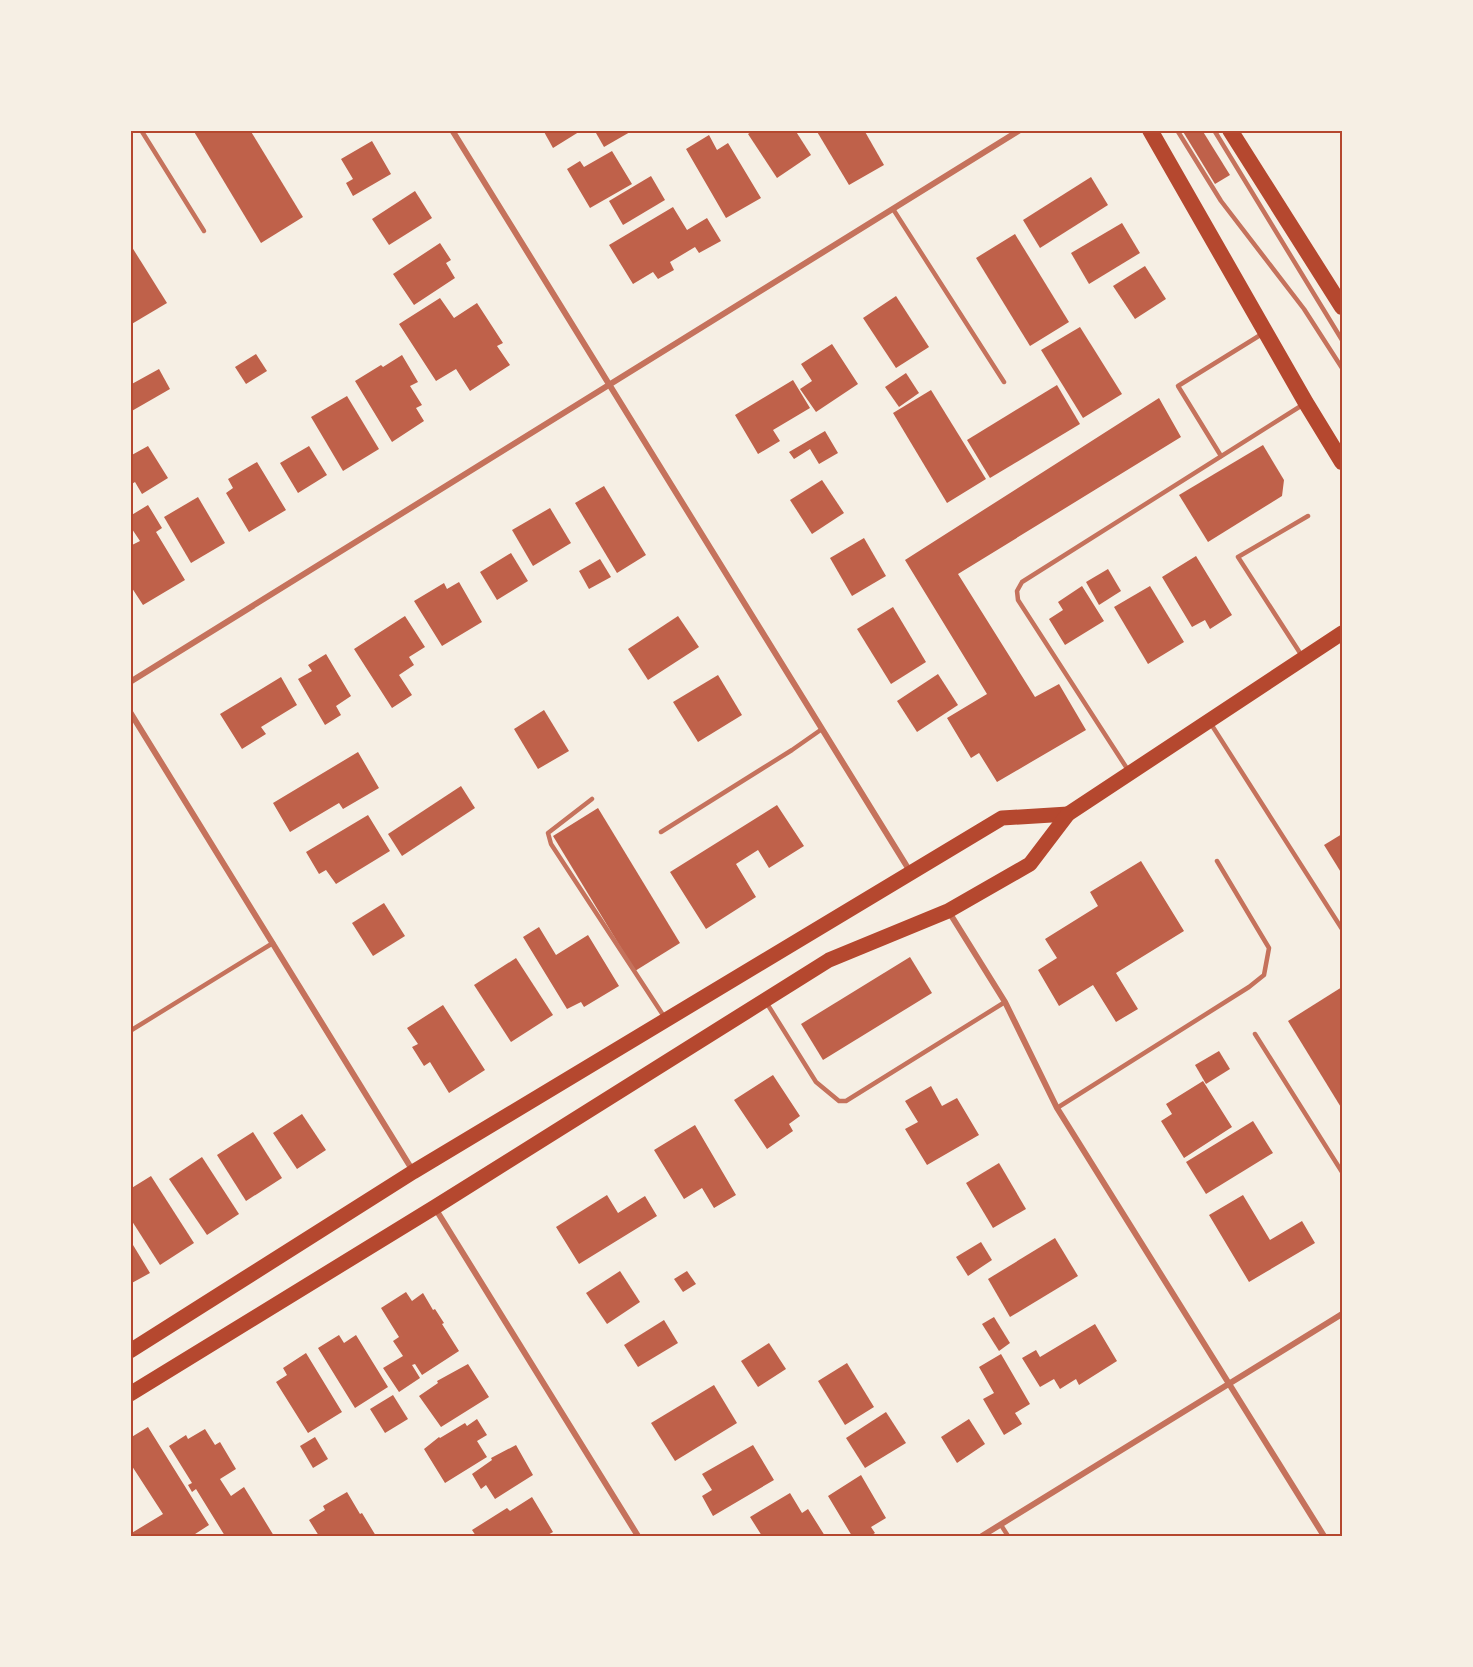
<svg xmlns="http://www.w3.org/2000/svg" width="1473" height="1667" viewBox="0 0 1473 1667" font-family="'Golos Text',sans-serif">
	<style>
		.building { fill: #bf614a }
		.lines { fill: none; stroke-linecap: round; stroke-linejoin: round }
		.service { stroke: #c5725c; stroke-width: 4.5 }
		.minor { stroke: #c5725c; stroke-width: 6 }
		.primary { stroke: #b5482f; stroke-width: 15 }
		.trunk { stroke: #b5482f; stroke-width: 16 }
		.neatline { fill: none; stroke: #b5482f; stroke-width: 2 }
	</style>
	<rect width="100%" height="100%" fill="#f6efe4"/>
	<!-- building -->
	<g class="building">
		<polygon points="193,130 250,130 303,217 261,243"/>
		<polygon points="543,130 582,130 553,148"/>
		<polygon points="600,130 628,130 630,132 604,147 596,133"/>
		<polygon points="754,130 795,130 811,155 777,178 748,134"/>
		<polygon points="816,130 864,130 884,165 849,185"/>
		<polygon points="1182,130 1202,130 1230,175 1215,184"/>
		<polygon points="709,135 717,150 728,143 761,198 726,218 686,149"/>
		<polygon points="372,141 391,174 353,196 346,183 353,179 341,159"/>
		<polygon points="612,151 632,184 590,208 567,169 580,161 584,167"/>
		<polygon points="651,176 665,200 623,225 609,201"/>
		<polygon points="1091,177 1108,205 1040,248 1023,220"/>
		<polygon points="415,191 432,218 389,245 372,219"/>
		<polygon points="673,207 687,230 707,218 721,241 699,253 695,247 670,262 674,270 658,279 653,272 633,284 609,245"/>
		<polygon points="1122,223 1140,253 1089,284 1071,253"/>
		<polygon points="1015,234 1069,322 1030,346 976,258"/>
		<polygon points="440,243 451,260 446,263 455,278 414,305 393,274"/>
		<polygon points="130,244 167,303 130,325"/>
		<polygon points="1145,266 1166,299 1135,319 1113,286"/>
		<polygon points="896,296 929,347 896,368 863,318"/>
		<polygon points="440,298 454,318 477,303 503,343 497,346 510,365 470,391 456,369 436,381 399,324"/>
		<polygon points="1080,327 1122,394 1083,418 1041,350"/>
		<polygon points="832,344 858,384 816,412 800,389 812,381 801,364"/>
		<polygon points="256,354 267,371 246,384 235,367"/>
		<polygon points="402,355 418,382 410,386 422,405 416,408 424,421 392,442 355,381 381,365 383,367"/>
		<polygon points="159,369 170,389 130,412 130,385"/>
		<polygon points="906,373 919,393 899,407 885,387"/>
		<polygon points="793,380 810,408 773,430 780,441 758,454 735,415"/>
		<polygon points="1057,385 1080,424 990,478 967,440"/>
		<polygon points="931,390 986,479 947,503 893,413"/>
		<polygon points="347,396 379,449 343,471 311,417"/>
		<polygon points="1159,398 1181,437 958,574 1035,697 1059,684 1086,730 997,782 979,753 971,758 947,718 987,694 905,560"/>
		<polygon points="825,431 838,453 819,464 810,449 794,459 789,452"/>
		<polygon points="1263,445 1284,480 1282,496 1208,542 1179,495"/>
		<polygon points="148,446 168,478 142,494 135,482 130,485 130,456"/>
		<polygon points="309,446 327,475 298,493 280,463"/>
		<polygon points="257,462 286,510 249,532 226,493 233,488 228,479"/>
		<polygon points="822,480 844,513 812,534 790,500"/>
		<polygon points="604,486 646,555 617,573 575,503"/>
		<polygon points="198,497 225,543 191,563 164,517"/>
		<polygon points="148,505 162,528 156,532 185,580 143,605 130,585 130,546 140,541 130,526 130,516"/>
		<polygon points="550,508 571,543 533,566 512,530"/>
		<polygon points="864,538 886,576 852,596 830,558"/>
		<polygon points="511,553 528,581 497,600 480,572"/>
		<polygon points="1196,556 1232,615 1210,629 1205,620 1192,627 1162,577"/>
		<polygon points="600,559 611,577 589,589 579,571"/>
		<polygon points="1108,569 1121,591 1099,605 1086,582"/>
		<polygon points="459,582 482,622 442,646 414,601 444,583 447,589"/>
		<polygon points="1082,586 1104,621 1065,645 1049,619 1063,610 1058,602"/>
		<polygon points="1150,586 1184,642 1148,664 1114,607"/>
		<polygon points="893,607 926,662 891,684 857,629"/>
		<polygon points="405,616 425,647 409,657 414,665 399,675 412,695 392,708 354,649"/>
		<polygon points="678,616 699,647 648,680 628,649"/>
		<polygon points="326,654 351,696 336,706 341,715 325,725 298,679 312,671 308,665"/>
		<polygon points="938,674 958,705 917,732 897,701"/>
		<polygon points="718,675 742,715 698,742 673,702"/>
		<polygon points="281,677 297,705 261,727 266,734 242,749 220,714"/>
		<polygon points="544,710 569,751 538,769 514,729"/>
		<polygon points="358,752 379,788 343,809 339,803 290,832 273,803"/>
		<polygon points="461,786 475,808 402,856 388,834"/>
		<polygon points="777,805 804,846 769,868 758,850 736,864 756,897 706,929 670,872"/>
		<polygon points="598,808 680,943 635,971 553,836"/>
		<polygon points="368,815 390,851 336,884 326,870 319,874 306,852"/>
		<polygon points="1342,834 1342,874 1324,845"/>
		<polygon points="1141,861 1184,931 1116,973 1138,1009 1116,1022 1093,985 1059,1006 1038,970 1057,958 1045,939 1098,906 1090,892"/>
		<polygon points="384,903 405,936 373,956 352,923"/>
		<polygon points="539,927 556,955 588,935 619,986 584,1007 581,1002 567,1009 523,937"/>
		<polygon points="910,957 932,993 823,1060 801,1024"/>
		<polygon points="516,958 553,1015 511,1042 474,985"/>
		<polygon points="1342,987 1342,1109 1288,1021"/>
		<polygon points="443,1005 485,1070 449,1093 430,1062 424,1066 412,1047 418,1044 407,1028"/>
		<polygon points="1219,1051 1230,1069 1206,1084 1195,1065"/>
		<polygon points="773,1075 800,1116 789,1124 793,1131 767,1149 734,1100"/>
		<polygon points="1203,1081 1232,1127 1184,1158 1161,1121 1172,1114 1166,1104"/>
		<polygon points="931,1086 942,1106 957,1098 979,1135 927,1165 905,1129 918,1122 905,1101"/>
		<polygon points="302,1114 326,1150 297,1169 273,1133"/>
		<polygon points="1253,1121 1273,1153 1206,1194 1186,1162"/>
		<polygon points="695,1125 736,1195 714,1208 702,1188 684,1199 654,1150"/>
		<polygon points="253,1132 282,1178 246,1201 217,1155"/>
		<polygon points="202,1157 239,1214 207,1235 169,1179"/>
		<polygon points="999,1163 1026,1209 993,1228 966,1183"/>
		<polygon points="151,1176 194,1243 160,1265 130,1218 130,1189"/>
		<polygon points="607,1195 618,1213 645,1196 657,1216 579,1264 556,1227"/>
		<polygon points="1243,1195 1270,1240 1302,1221 1315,1243 1249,1282 1209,1215"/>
		<polygon points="1055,1238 1078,1276 1010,1317 988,1279"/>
		<polygon points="130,1240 150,1273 130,1284"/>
		<polygon points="981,1242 992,1260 968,1276 956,1257"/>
		<polygon points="620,1271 640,1302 607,1324 586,1293"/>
		<polygon points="687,1271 696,1284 683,1292 674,1279"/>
		<polygon points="406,1292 412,1301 423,1293 433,1310 435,1309 444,1323 442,1324 459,1351 422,1375 415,1364 412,1365 420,1378 399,1392 383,1368 403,1356 393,1341 399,1337 381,1308"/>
		<polygon points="994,1317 1010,1343 999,1351 982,1324"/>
		<polygon points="664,1320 678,1343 638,1367 624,1345"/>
		<polygon points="1095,1324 1117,1361 1079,1385 1076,1379 1060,1389 1054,1379 1040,1387 1022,1358 1036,1350 1040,1357"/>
		<polygon points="339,1335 344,1343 356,1335 388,1387 355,1408 318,1348"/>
		<polygon points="769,1343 786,1369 758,1387 741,1361"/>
		<polygon points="306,1353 342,1412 308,1433 276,1382 287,1375 283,1368"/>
		<polygon points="1001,1354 1030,1404 1015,1413 1022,1424 1004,1435 983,1399 994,1393 979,1367"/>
		<polygon points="847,1363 874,1407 845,1425 818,1381"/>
		<polygon points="468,1364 489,1397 441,1427 419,1396 438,1383 437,1381"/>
		<polygon points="714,1385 737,1423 675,1461 651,1423"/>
		<polygon points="393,1395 408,1419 385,1433 370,1409"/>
		<polygon points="886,1412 906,1443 865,1468 846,1438"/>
		<polygon points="477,1419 487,1435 477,1441 487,1457 445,1483 424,1449 439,1437 440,1438 465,1423 467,1426"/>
		<polygon points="969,1419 985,1444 957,1463 941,1437"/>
		<polygon points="148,1427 209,1525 192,1536 130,1536 130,1534 163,1514 130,1463 130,1438"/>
		<polygon points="205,1429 215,1445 220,1442 236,1469 220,1479 231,1496 244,1487 274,1536 225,1536 196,1489 192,1492 188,1485 192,1483 169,1446 186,1435 188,1439"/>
		<polygon points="315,1437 328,1459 313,1468 300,1446"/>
		<polygon points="516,1445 533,1475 495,1499 486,1485 481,1489 472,1474 492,1460 491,1458"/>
		<polygon points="753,1445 774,1480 713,1516 702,1496 712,1490 702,1474"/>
		<polygon points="861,1475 886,1518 871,1527 875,1533 870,1536 852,1536 828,1496"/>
		<polygon points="347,1492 360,1514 362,1513 376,1536 319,1536 309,1520 325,1510 323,1506"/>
		<polygon points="790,1493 802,1513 808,1509 825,1536 762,1536 750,1517"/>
		<polygon points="532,1497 553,1532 546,1536 476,1536 472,1530 507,1508 510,1511"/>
	</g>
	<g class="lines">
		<!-- service -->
		<g class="service">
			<polyline points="141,130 204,231"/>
			<polyline points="1177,130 1221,201 1304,309 1342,368"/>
			<polyline points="1214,130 1342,340"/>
			<polyline points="893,209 1004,382"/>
			<polyline points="1221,456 1178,386 1262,334"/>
			<polyline points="1302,656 1238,557 1308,516"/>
			<polyline points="1211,724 1342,929"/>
			<polyline points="1128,770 1018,600 1017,591 1022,582 1304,404"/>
			<polyline points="592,799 548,833 551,844 665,1018"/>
			<polyline points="661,832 792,750 822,729"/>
			<polyline points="766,1002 816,1082 839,1101 846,1101 1005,1002"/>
			<polyline points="130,1031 273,943"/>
			<polyline points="1255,1034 1342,1172"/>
			<polyline points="1057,1108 1249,987 1264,975 1269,948 1217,861"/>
			<polyline points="1001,1525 1008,1536"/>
		</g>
		<!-- minor -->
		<g class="minor">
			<polyline points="452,130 911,873"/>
			<polyline points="130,682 1020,130"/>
			<polyline points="130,712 413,1171"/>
			<polyline points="949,912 1005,1002 1057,1108 1324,1536"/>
			<polyline points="435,1208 638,1536"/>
			<polyline points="982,1536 1342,1314"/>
		</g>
		<!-- primary -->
		<g class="primary">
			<polyline points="130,1351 413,1172 1002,818 1068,814"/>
			<polyline points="130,1394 435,1207 829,960 948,911 1030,864 1068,814 1342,633"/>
		</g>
		<!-- trunk -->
		<g class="trunk">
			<polyline points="1150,130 1306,403 1342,462"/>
			<polyline points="1230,130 1342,307"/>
		</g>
	</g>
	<!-- border -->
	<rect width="1473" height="1667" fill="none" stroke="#f6efe4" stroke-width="264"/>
	<rect x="132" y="132" width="1209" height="1403" class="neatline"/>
</svg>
